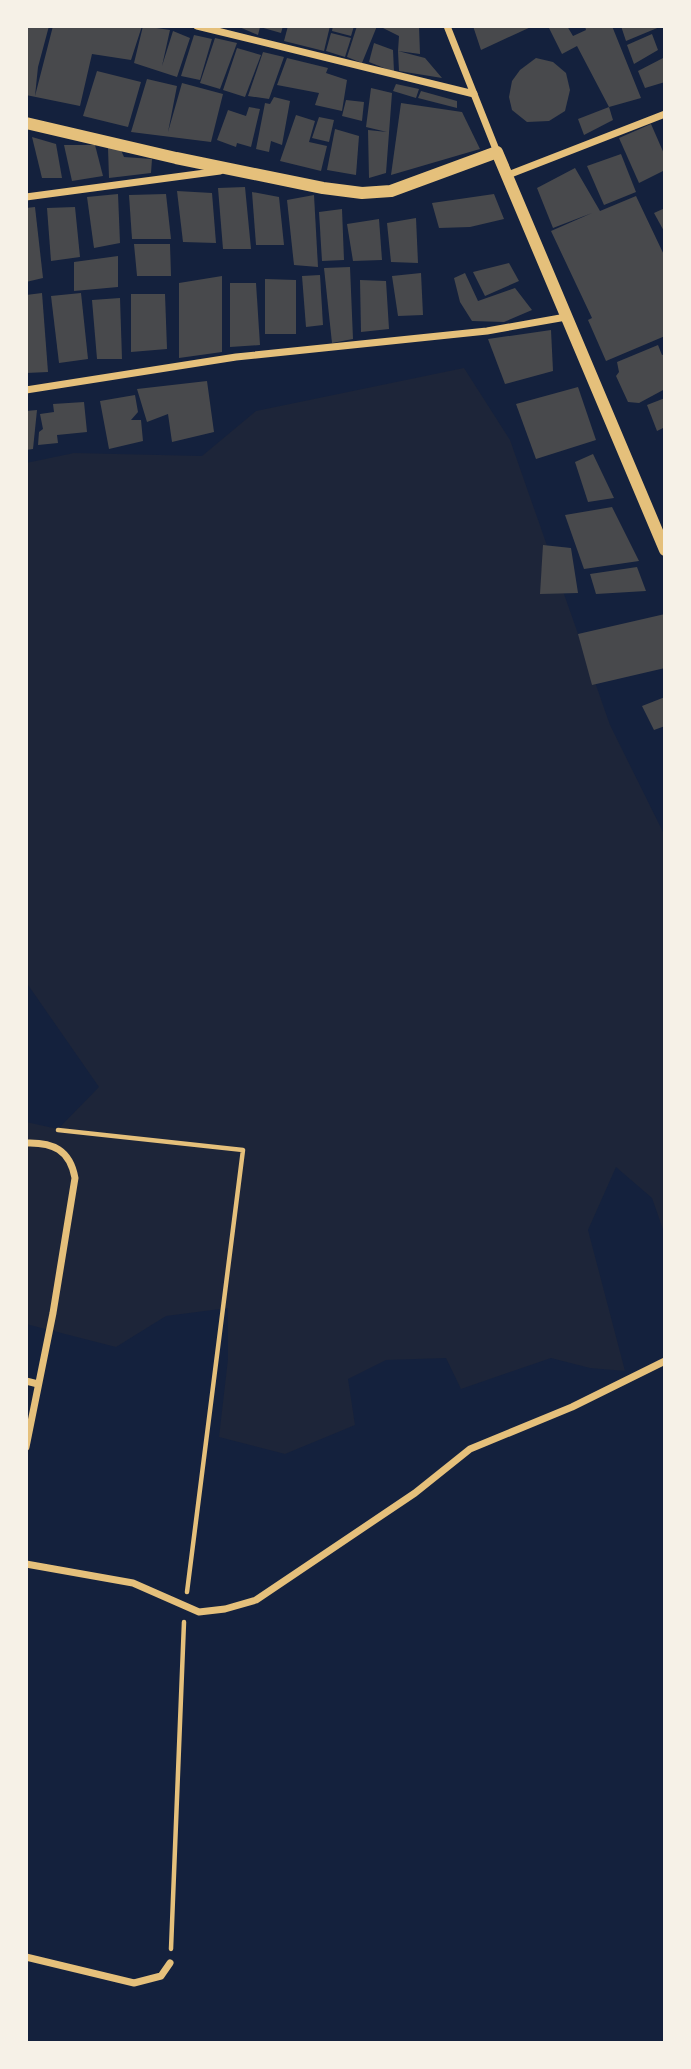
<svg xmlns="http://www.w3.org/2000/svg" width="691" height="2069" viewBox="0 0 691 2069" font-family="'Roboto Condensed',sans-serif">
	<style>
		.green { fill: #1d2539 }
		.building { fill: #48494c }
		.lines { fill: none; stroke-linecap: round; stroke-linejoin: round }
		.path { stroke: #e5c07b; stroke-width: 4.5 }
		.minor { stroke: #e5c07b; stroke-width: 7 }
		.tertiary { stroke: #e5c07b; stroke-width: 12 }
	</style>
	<rect width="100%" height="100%" fill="#14213d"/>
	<!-- green -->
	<polygon class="green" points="464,368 510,440 610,725 665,836 665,1235 652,1198 616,1167 588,1230 625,1371 590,1368 551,1358 461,1389 446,1358 386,1360 348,1379 355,1425 285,1454 219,1437 228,1359 228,1308 166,1316 116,1347 26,1324 26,1122 58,1129 99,1087 26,982 26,463 74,453 202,456 256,411"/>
	<!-- building -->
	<g class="building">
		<polygon points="26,26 49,26 38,67 35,96 53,26 142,26 131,60 92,54 80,106 26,95"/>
		<polygon points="143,26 170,30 162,66 173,31 190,38 177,77 134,63"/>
		<polygon points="237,26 283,26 281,33 260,27 258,35"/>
		<polygon points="288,26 330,26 324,51 284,41"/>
		<polygon points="333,26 354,26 351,36 332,31"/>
		<polygon points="357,26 377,26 362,63 347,57"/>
		<polygon points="379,26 419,26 420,54 398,51 425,58 442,78 399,71 398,51 399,36"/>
		<polygon points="473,26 533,26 481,50"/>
		<polygon points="548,26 567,26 573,36 586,30 585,26 612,26 641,98 609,107 577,46 562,54"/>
		<polygon points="621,26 662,26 626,41"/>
		<polygon points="331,33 351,38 345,57 326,51"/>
		<polygon points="652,34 658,50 634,64 627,45"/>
		<polygon points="194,35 212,39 200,80 181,76"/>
		<polygon points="215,38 237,43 220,89 200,83"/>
		<polygon points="374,43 393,50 394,72 369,62"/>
		<polygon points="237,48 261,55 245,97 223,90"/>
		<polygon points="263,52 284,57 269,99 248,96"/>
		<polygon points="665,57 665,82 645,88 638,71"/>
		<polygon points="287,58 328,68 326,73 347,80 342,111 315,105 319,93 277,85"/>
		<polygon points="536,58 553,62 566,73 570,90 565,111 549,121 527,122 512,110 509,97 512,81 520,70"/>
		<polygon points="97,71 141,82 128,127 83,116"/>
		<polygon points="147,79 177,86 168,132 182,83 223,94 211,142 131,132"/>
		<polygon points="396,84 419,89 416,98 393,91"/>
		<polygon points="371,88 392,93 386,173 369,178 368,130 387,132 366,127"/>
		<polygon points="421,91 457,101 457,108 418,98"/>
		<polygon points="274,97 290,101 282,145 271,141 269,152 256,149 265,103 270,104"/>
		<polygon points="346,100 364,102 362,121 342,116"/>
		<polygon points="401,103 462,112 480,149 391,175"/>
		<polygon points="249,107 260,109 251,147 237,143 236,147 217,140 228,110 246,116"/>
		<polygon points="609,107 613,120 584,135 578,119"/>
		<polygon points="296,115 315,121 309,142 327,146 321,171 280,161"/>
		<polygon points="319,117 334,120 329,142 312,138"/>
		<polygon points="651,124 665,156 665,170 639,183 619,138"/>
		<polygon points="335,129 359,136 356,175 327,170"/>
		<polygon points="32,137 56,144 62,178 42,178"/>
		<polygon points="64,145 95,145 103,176 72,181"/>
		<polygon points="108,148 120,148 124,157 152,159 151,173 109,178"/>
		<polygon points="621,154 636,192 604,205 587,166"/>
		<polygon points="575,168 600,211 636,196 665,257 665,336 606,361 588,320 592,318 551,231 592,213 553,228 537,188"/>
		<polygon points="245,187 251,249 223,249 218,188"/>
		<polygon points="177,191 212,193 216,243 183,242"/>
		<polygon points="252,192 279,197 284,245 256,245"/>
		<polygon points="118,194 120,243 94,248 87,197"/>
		<polygon points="166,194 171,239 132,239 129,195"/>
		<polygon points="494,194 504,219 470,227 439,228 432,203"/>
		<polygon points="314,195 318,267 294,265 287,200"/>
		<polygon points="35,207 43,278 26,282 26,208"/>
		<polygon points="75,207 80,257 51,261 47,208"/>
		<polygon points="665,208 665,233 654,213"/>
		<polygon points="342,209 344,260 322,261 319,212"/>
		<polygon points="416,218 418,263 391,262 387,223"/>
		<polygon points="379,219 382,260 353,261 347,224"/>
		<polygon points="134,244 170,244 171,276 137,276"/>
		<polygon points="118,256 118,287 74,291 74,262"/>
		<polygon points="509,263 519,281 485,296 473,272"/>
		<polygon points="350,267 353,339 332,343 324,268"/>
		<polygon points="421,273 423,315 398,316 392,276"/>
		<polygon points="465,273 478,301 515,288 532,310 504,322 472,321 460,302 454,278"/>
		<polygon points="320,275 323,325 306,327 302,276"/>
		<polygon points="222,276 222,352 179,358 179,283"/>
		<polygon points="265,279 296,280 296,334 265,334"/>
		<polygon points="360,280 386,281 389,329 361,332"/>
		<polygon points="230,283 256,283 260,345 230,347"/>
		<polygon points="42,293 48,372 26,373 26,295"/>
		<polygon points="81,293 88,359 59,363 51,296"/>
		<polygon points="131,294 165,294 167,349 131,352"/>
		<polygon points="120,298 122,359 97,359 92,300"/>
		<polygon points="551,330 553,371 505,384 488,339"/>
		<polygon points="658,345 662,355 665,354 665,389 639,403 628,402 616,376 619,372 617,362"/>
		<polygon points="207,381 214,432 172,442 168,414 147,422 137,389"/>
		<polygon points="578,387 596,440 536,459 516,404"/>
		<polygon points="135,395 138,412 131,420 141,420 143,441 109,449 100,401"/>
		<polygon points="665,398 665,427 657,431 647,405"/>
		<polygon points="84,402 87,432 57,435 58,443 38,445 39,432 43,429 40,414 54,412 53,404"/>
		<polygon points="37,410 33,449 26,450 26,411"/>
		<polygon points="593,454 614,498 588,502 575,462"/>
		<polygon points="612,507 639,561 584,569 565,515"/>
		<polygon points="543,545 571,548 578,593 540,594"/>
		<polygon points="637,567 646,591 596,594 590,574"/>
		<polygon points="665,614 665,668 592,685 578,634"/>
		<polygon points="665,697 665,726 654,730 642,706"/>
	</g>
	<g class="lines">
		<!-- path -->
		<g class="path">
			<polyline points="58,1130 243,1150 187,1592"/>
			<polyline points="171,1949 184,1622"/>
		</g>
		<!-- minor -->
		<g class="minor">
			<polyline points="197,26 474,94"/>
			<polyline points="447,26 497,152"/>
			<polyline points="508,175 665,114"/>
			<polyline points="26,197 220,171"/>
			<polyline points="26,390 236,357 487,331 566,317"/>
			<path d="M26 1143C53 1142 70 1150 75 1178L53 1313 26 1447"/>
			<polyline points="26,1381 38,1384"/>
			<polyline points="26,1564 133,1583 199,1612 225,1609 256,1600 415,1493 470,1449 572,1407 665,1361"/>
			<polyline points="26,1957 134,1983 161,1976 170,1963"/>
		</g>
		<!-- tertiary -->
		<polyline class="tertiary" points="26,123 176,158 323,188 362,193 391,191 497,152 665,550"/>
	</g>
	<!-- border -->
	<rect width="691" height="2069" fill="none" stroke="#f6f1e7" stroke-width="56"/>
</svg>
